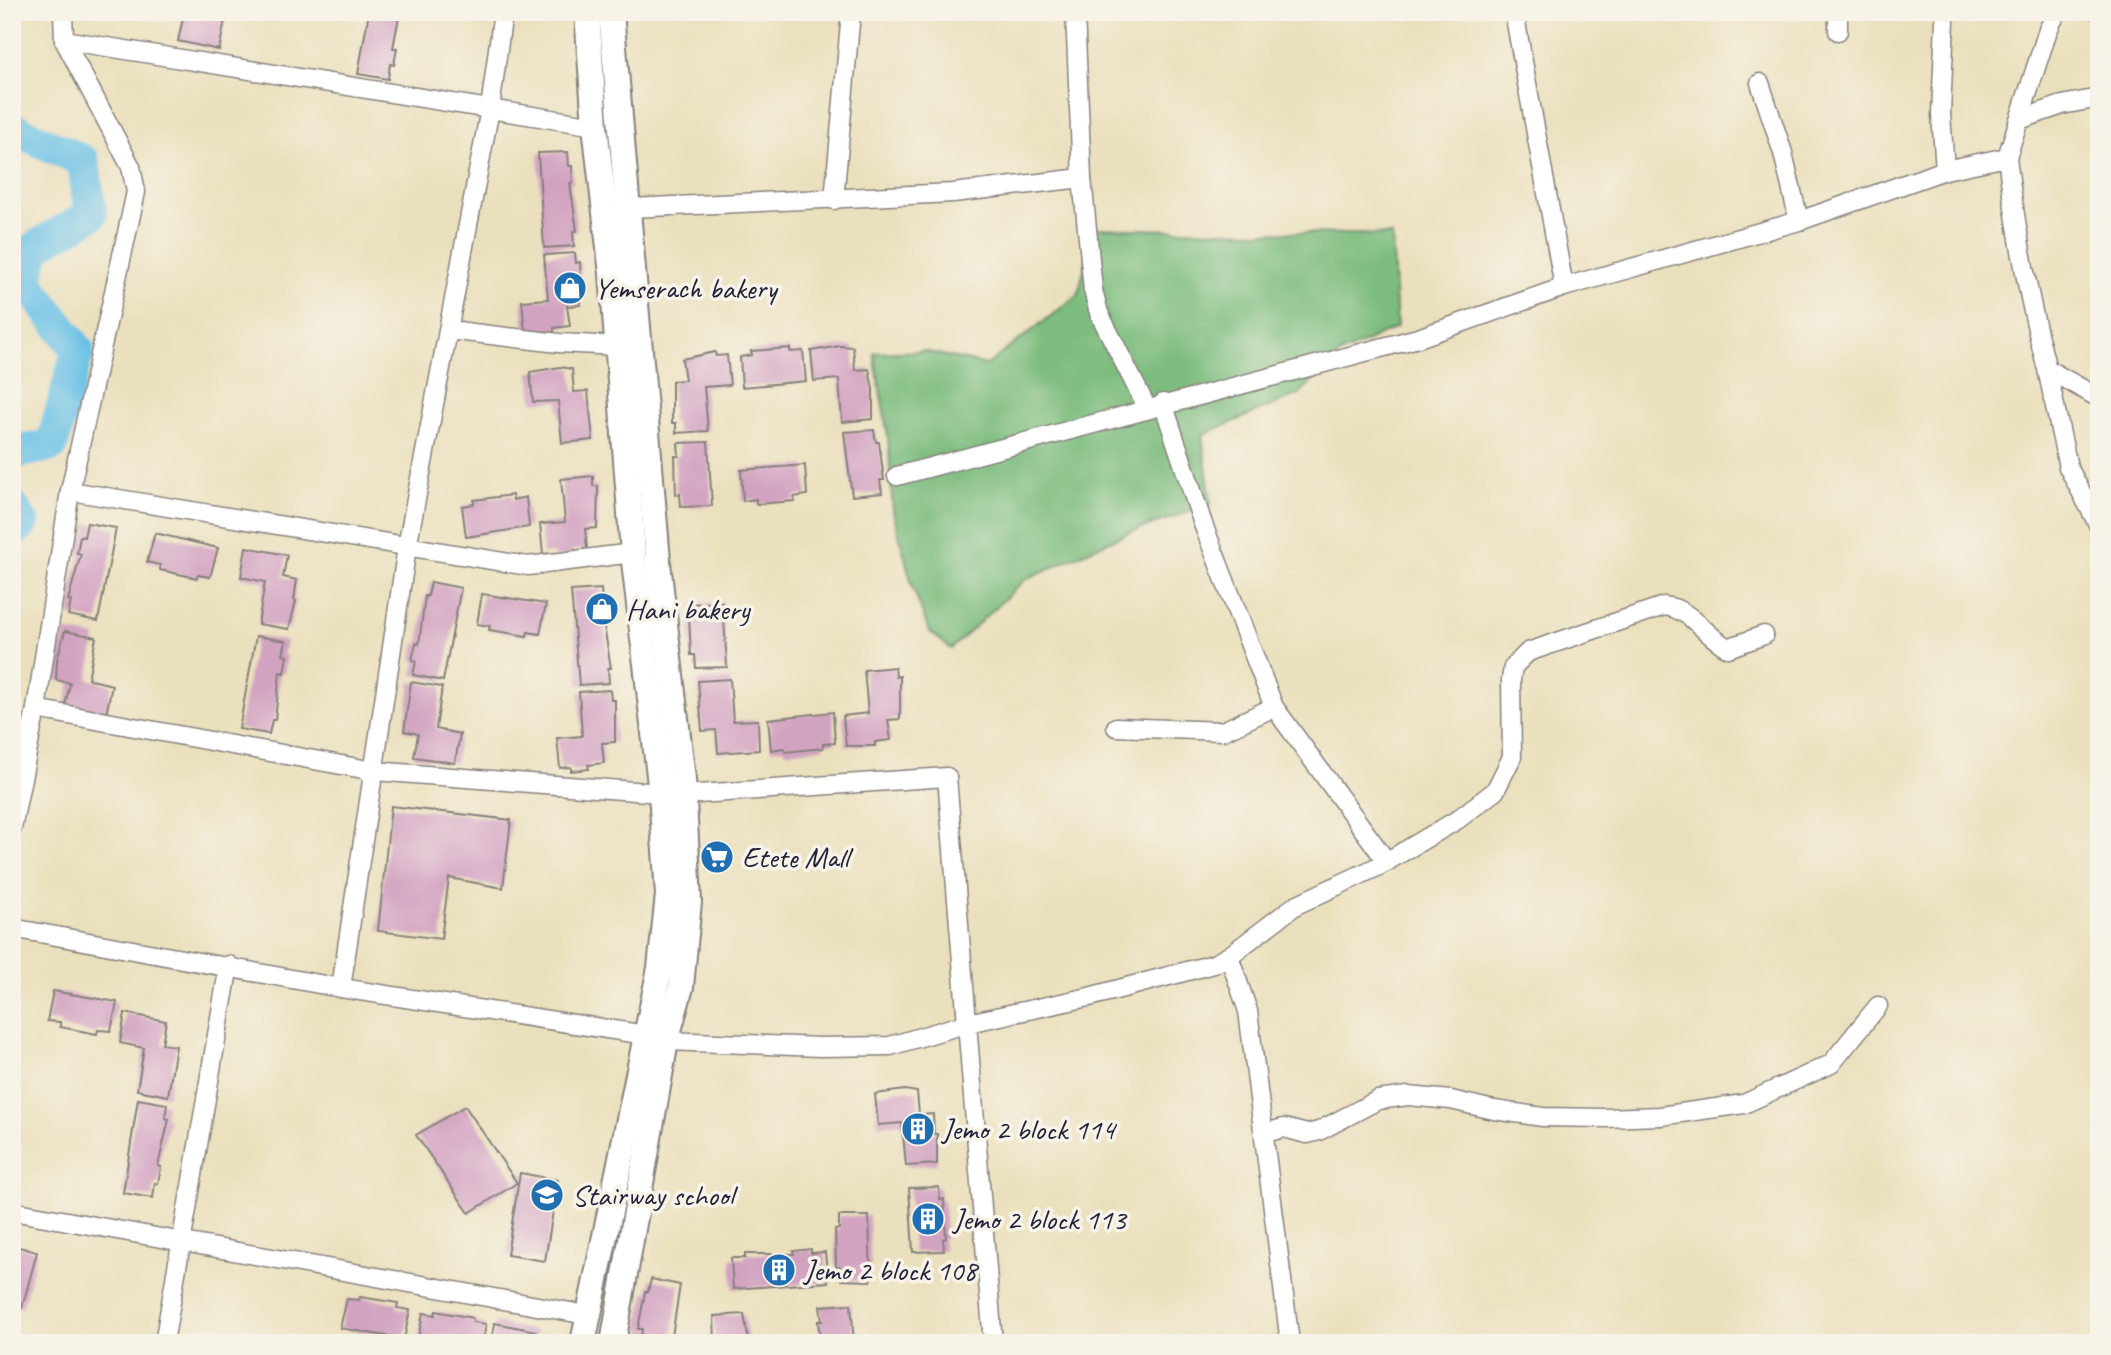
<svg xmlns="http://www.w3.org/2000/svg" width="2111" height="1355" viewBox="0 0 2111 1355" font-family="Caveat,sans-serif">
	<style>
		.forest { fill: #7bbc7e; stroke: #4e6f5c; stroke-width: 2 }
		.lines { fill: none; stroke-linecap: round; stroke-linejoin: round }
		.river { stroke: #69c1e6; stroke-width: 33 }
		.building { fill: #d2a2c1 }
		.lane-casing { stroke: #86817c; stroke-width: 12 }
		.street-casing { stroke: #86817c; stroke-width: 21 }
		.secondary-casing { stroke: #86817c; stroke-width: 28 }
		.lane { stroke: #fff; stroke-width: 9 }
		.street { stroke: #fff; stroke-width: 18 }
		.secondary { stroke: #fff; stroke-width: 24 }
		.labels { text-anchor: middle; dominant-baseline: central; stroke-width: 7; stroke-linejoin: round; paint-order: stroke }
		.poi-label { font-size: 30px; fill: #22223b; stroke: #f7f3e8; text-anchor: start }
	</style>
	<rect width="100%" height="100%" fill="#f7f3e8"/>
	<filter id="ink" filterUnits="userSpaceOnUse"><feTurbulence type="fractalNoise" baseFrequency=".0143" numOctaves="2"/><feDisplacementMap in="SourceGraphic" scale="14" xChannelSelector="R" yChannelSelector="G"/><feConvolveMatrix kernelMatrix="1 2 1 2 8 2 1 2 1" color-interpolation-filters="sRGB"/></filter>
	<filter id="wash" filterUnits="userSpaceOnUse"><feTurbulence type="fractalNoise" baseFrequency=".00686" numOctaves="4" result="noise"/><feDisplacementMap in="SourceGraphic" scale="28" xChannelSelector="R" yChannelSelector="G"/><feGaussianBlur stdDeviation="1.57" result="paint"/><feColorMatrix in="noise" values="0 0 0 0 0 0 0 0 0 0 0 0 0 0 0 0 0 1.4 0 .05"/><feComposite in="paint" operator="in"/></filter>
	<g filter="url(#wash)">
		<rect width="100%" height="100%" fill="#ebe0bd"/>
		<!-- forest -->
		<polygon class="forest" points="1094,228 1392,235 1397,327 1340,354 1299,394 1202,435 1211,504 1125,534 1026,579 951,649 929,631 912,585 893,511 888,437 874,353 924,351 987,365 1078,295"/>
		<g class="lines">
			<!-- river -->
			<g class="river">
				<polyline points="12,128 83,161 91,215 35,247 26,282 78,350 52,445 12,453"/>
				<polyline points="12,506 23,523 12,533"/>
			</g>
		</g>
		<g id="blocks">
			<!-- building -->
			<g class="building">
				<polygon points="170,12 201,12 225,20 219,50 178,41 183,18 169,16"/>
				<polygon points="369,12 403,12 402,17 399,17 393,48 397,48 394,65 390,64 388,79 358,74"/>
				<polygon points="568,152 569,166 572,166 573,183 570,183 577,231 573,231 574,246 544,248 538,153"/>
				<polygon points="575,253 576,263 580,262 581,283 578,283 580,305 567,306 570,326 554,328 554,332 525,331 522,301 548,299 544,255"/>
				<polygon points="840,346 853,347 855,370 869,369 873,389 873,419 842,422 839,379 814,381 811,351"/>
				<polygon points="790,348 790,352 803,351 806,381 742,387 740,357 752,355 751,351"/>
				<polygon points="715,352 716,356 727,355 730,385 704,387 708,431 676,433 676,423 672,423 672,381 685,380 682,359"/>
				<polygon points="560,367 572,369 574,392 588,391 593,440 562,443 558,401 533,402 530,372"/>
				<polygon points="874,430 876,442 879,442 884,480 880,480 882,493 852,496 844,432"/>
				<polygon points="708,442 712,506 681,507 680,494 676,495 675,456 679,456 678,443"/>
				<polygon points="805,465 807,495 794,497 795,501 756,504 756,499 743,501 741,470"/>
				<polygon points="593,476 593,486 598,486 597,528 585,529 587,549 571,551 571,555 554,557 553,553 543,554 540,524 565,522 561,479"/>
				<polygon points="512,495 513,500 526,497 529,527 466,537 462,506 474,504 474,500"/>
				<polygon points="87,523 116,528 98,621 68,615 71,601 68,600 81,554 77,553 80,536 84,537"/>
				<polygon points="155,533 218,548 210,577 198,575 197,578 160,570 160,565 147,562"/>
				<polygon points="246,547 287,555 283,577 297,580 294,600 296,601 289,629 258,624 265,582 241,577"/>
				<polygon points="431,582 461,588 443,681 413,675 416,661 412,660 416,643 419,644 425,596 428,596"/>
				<polygon points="601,589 602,603 606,602 607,620 603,620 611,668 608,668 609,683 579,685 571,591"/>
				<polygon points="482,594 546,604 540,634 528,632 527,636 489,630 490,626 477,624"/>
				<polygon points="723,602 727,667 696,668 695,655 691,655 689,617 694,616 693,604"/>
				<polygon points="65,631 96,637 88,679 112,685 106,715 65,706 70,683 56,680 57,660"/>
				<polygon points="256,636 286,641 283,655 287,656 284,673 280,672 275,720 272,720 269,734 239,729"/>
				<polygon points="895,667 896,677 900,676 900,719 888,720 891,740 875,742 875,746 846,746 843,716 868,713 864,670"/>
				<polygon points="730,679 733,721 758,720 759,750 718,753 716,730 702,731 698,681"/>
				<polygon points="411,682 442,687 436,729 460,734 455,763 414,757 418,734 404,731"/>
				<polygon points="610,690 611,700 615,700 615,742 602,743 604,763 588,765 589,769 571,771 571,767 560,768 557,738 582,736 579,692"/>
				<polygon points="833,712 835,743 823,744 823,748 785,752 784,748 771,750 768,719"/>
				<polygon points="391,806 511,820 503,888 449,878 441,939 378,931"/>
				<polygon points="53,991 117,1002 111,1031 98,1030 97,1034 60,1027 60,1022 47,1021"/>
				<polygon points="125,1013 166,1021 162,1044 176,1046 168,1096 137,1090 144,1048 120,1043"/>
				<polygon points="905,1090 917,1092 919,1115 933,1114 934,1134 937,1134 937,1164 906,1166 902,1123 878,1125 875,1094"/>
				<polygon points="138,1099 167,1104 165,1118 169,1119 158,1166 161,1167 158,1184 155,1183 153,1198 123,1193"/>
				<polygon points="465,1106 517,1183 469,1213 416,1135"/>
				<polygon points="520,1173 558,1180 545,1261 507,1255"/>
				<polygon points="939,1187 940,1200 944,1199 946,1238 943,1239 944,1251 913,1252 909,1188"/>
				<polygon points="839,1216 869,1216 871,1281 841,1280 840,1267 836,1268 835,1230 839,1229"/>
				<polygon points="12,1245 37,1252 22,1308 12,1305"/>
				<polygon points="811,1249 811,1253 825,1252 828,1282 733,1289 731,1258 745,1258 745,1254 794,1254 793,1251"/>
				<polygon points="651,1279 680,1285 671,1343 640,1342 642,1329 638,1329 645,1292 648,1292"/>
				<polygon points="360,1297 398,1303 397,1308 410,1310 404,1339 340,1328 347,1299 359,1300"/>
				<polygon points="851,1304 854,1343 824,1343 823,1338 820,1338 818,1321 822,1321 820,1306"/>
				<polygon points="436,1311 473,1318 473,1322 486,1324 483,1343 417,1343 423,1313 435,1315"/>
				<polygon points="744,1314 749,1343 715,1343 714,1316"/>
				<polygon points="495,1323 536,1331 533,1343 491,1343"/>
			</g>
		</g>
	</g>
	<g filter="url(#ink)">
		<use href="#blocks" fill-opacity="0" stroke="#86817c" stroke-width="2"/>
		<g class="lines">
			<defs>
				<polyline id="lane" points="2087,12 2099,15"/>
				<g id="street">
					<polyline points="1075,12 1082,178 1093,290 1099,313 1147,408"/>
					<polyline points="1514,12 1564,287"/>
					<polyline points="1838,12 1838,31"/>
					<polyline points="64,40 595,126"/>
					<polyline points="1760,83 1783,153 1799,221"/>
					<polyline points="2019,120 2062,105 2099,98"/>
					<path d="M2007 157C2016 229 2028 299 2047 369L2099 398"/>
					<polyline points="1945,170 1941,114 1945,20"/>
					<polyline points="834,200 851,12"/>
					<polyline points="630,208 953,193 1082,178"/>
					<polyline points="448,330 559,343 618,346"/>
					<polyline points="2047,369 2068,467 2099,526"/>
					<polyline points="1163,403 1203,524 1274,707 1387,862"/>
					<polyline points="897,476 1418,338 1564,287 1799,221 1945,170 2007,157 2048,30 2057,12"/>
					<polyline points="70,491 528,566 633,553"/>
					<polyline points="36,709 374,771 661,793"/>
					<polyline points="1116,727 1223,731 1274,707"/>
					<polyline points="684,795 947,777 993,1343"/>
					<polyline points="12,828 36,709 70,491 136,192 131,167 64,40 63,12"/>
					<path d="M12 928 341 988 646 1035 666 1041 821 1047 890 1046 968 1023 1089 997 1214 964 1229 956 1296 905 1379 866 1457 820 1495 791 1512 757 1511 680 1513 667 1528 652 1664 606C1692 609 1704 635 1728 648L1764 635"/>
					<polyline points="1229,956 1248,1011 1290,1343"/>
					<polyline points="341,988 407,547 490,109 503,12"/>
					<polyline points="1265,1133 1284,1128 1307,1134 1319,1131 1378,1100 1408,1096 1451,1100 1494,1110 1543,1117 1604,1118 1660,1116 1744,1104 1831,1064 1878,1006"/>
					<polyline points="12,1211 587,1315"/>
					<polyline points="164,1343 229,965"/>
				</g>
				<g id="secondary">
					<polyline points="611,12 659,572 683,779 689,902 681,987 666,1041 613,1343"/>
					<polyline points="583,1343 660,968 668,895 661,793 633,553 612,274 595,126 587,12"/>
				</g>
			</defs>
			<!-- lane casing -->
			<use href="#lane" class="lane-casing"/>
			<!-- street casing -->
			<use href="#street" class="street-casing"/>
			<!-- secondary casing -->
			<use href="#secondary" class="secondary-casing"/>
			<!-- lane -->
			<use href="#lane" class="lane"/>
			<!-- street -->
			<use href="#street" class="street"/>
			<!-- secondary -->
			<use href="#secondary" class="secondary"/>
		</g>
	</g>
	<!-- icons -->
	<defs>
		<symbol id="shop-disc" viewBox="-11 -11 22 22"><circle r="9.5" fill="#1f6fb2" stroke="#f7f3e8"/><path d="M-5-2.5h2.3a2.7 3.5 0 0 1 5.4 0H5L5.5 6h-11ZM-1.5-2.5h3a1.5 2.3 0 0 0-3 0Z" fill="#fff"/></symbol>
		<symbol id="supermarket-disc" viewBox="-11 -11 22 22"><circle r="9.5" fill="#1f6fb2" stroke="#f7f3e8"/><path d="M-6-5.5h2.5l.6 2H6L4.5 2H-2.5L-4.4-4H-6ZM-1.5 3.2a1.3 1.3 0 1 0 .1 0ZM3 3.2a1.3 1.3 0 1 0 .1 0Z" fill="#fff"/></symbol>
		<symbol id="building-disc" viewBox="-11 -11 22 22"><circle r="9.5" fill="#1f6fb2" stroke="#f7f3e8"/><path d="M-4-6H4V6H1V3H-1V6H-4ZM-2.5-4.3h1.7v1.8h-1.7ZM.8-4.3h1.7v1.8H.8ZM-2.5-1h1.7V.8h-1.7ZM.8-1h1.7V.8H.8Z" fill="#fff"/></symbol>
		<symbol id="school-disc" viewBox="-11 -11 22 22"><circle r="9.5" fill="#1f6fb2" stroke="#f7f3e8"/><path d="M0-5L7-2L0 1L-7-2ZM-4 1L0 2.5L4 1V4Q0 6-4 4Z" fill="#fff"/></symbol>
	</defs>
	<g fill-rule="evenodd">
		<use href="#shop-disc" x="551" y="269" width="38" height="38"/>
		<use href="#shop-disc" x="583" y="590" width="38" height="38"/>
		<use href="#supermarket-disc" x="698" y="838" width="38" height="38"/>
		<use href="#building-disc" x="899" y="1110" width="38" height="38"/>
		<use href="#school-disc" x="528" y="1176" width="38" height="38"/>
		<use href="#building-disc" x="909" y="1200" width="38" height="38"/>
		<use href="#building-disc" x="760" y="1251" width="38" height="38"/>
	</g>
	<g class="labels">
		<!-- poi labels -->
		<g class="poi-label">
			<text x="594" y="288">Yemserach bakery</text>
			<text x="626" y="609">Hani bakery</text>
			<text x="742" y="857">Etete Mall</text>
			<text x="942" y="1129">Jemo 2 block 114</text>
			<text x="572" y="1195">Stairway school</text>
			<text x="953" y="1219">Jemo 2 block 113</text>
			<text x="804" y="1270">Jemo 2 block 108</text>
		</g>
	</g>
	<!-- margin -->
	<rect width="2111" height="1355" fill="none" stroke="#f7f3e8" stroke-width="42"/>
</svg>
